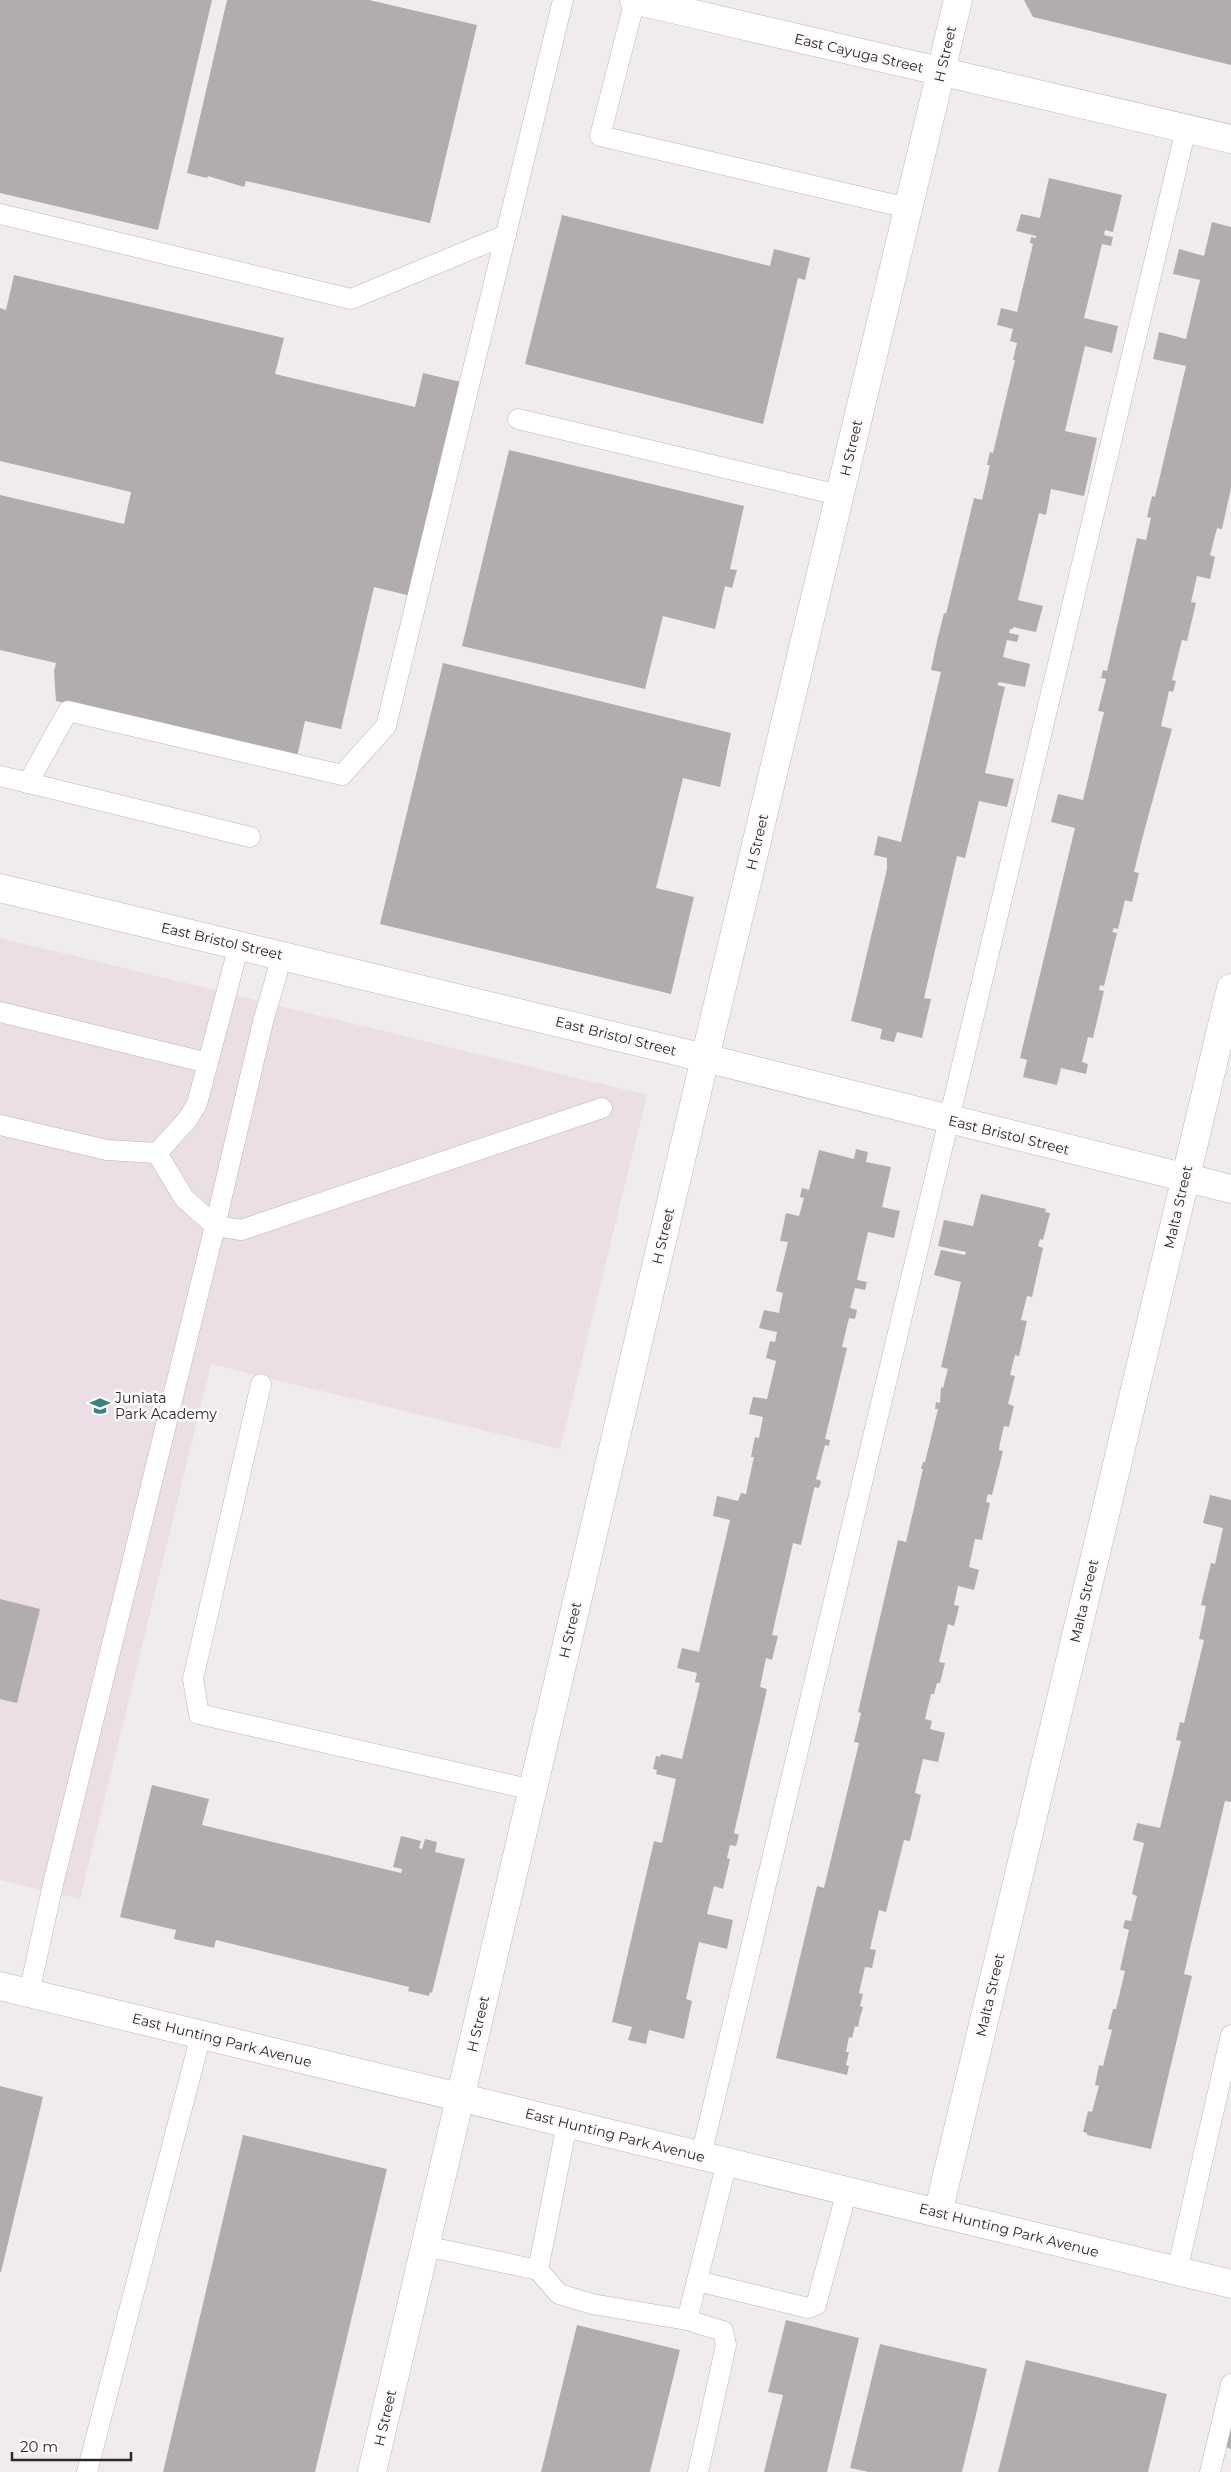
<svg xmlns="http://www.w3.org/2000/svg" width="1231" height="2472" viewBox="0 0 1231 2472" font-family="Montserrat,sans-serif">
	<style>
		.built { fill: #ebdee4 }
		.building { fill: #b1adaf }
		.lines { fill: none; stroke-linecap: round; stroke-linejoin: round }
		.service-casing { stroke: #bab5b7; stroke-width: 21 }
		.minor-casing { stroke: #bab5b7; stroke-width: 29 }
		.secondary-casing { stroke: #bab5b7; stroke-width: 29 }
		.service { stroke: #fff; stroke-width: 20 }
		.minor { stroke: #fff; stroke-width: 28 }
		.secondary { stroke: #fff; stroke-width: 28 }
		.labels { text-anchor: middle; dominant-baseline: central; stroke-width: 5; stroke-linejoin: round; paint-order: stroke }
		.street-label { font-size: 14px; fill: #2a2829; stroke: #fef9fb }
		.poi-label { font-size: 14px; fill: #2a2829; stroke: #fef9fb; text-anchor: start }
	</style>
	<rect width="100%" height="100%" fill="#f0eced"/>
	<!-- built -->
	<polygon class="built" points="0,938 647,1095 560,1449 211,1364 80,1899 0,1880"/>
	<!-- building -->
	<g class="building">
		<polygon points="0,0 212,0 158,230 0,193"/>
		<polygon points="227,0 369,0 477,25 430,223 246,181 244,187 208,176 207,178 187,173"/>
		<polygon points="1024,0 1231,0 1231,65 1033,17"/>
		<polygon points="1049,178 1122,195 1113,232 1105,230 1104,235 1113,237 1111,246 1102,244 1084,318 1118,326 1112,353 1085,346 1065,431 1097,438 1084,496 1051,489 1046,515 1039,513 1018,600 1043,606 1036,632 1013,627 1013,629 1010,629 1009,633 1019,635 1017,642 1007,640 1003,657 1030,664 1025,687 999,682 997,685 1005,687 985,773 1014,779 1007,807 979,801 965,858 957,856 924,998 931,999 922,1038 897,1032 894,1042 880,1039 882,1029 851,1021 887,869 887,858 874,855 878,836 901,842 941,672 931,670 937,641 944,613 946,614 974,498 982,500 990,465 987,465 990,452 993,453 1015,360 1013,360 1017,343 1010,341 1013,329 997,325 1001,308 1017,312 1033,244 1030,243 1031,237 1036,238 1036,236 1016,231 1021,214 1040,218"/>
		<polygon points="562,215 770,266 774,249 810,258 805,280 798,278 763,424 525,364"/>
		<polygon points="1212,222 1231,227 1231,488 1222,529 1217,528 1210,555 1215,557 1210,579 1197,576 1191,602 1196,603 1187,641 1182,640 1172,680 1176,681 1173,692 1169,691 1161,726 1172,729 1141,843 1134,872 1139,873 1132,902 1125,900 1118,929 1114,928 1112,932 1117,933 1104,986 1100,985 1099,990 1104,991 1093,1038 1088,1037 1082,1062 1088,1064 1086,1074 1061,1068 1057,1085 1023,1077 1027,1060 1020,1058 1075,828 1051,822 1058,794 1083,800 1104,712 1098,711 1106,679 1101,678 1103,670 1107,671 1137,538 1146,540 1151,518 1147,517 1152,496 1155,497 1186,366 1153,359 1159,332 1186,339 1200,280 1173,274 1179,249 1204,256"/>
		<polygon points="14,275 284,338 275,374 415,407 423,373 461,382 411,596 374,587 341,729 305,721 297,757 56,701 54,671 56,663 0,650 0,495 124,524 131,492 0,461 0,308 6,310"/>
		<polygon points="509,450 744,506 730,569 737,570 732,588 725,586 715,629 663,616 645,689 462,646"/>
		<polygon points="443,663 731,733 720,787 683,778 656,888 694,897 671,994 380,924"/>
		<polygon points="856,1149 868,1152 866,1162 891,1167 882,1207 900,1211 894,1238 868,1232 857,1280 867,1282 865,1290 855,1288 850,1308 857,1310 855,1319 849,1318 842,1347 847,1348 825,1439 830,1440 829,1446 825,1445 816,1479 821,1481 819,1488 815,1487 814,1489 801,1545 793,1543 772,1635 778,1636 772,1660 766,1658 760,1687 767,1689 734,1833 739,1835 736,1846 730,1845 727,1858 730,1859 723,1889 714,1886 707,1914 733,1920 727,1949 699,1942 686,1999 692,2001 684,2039 649,2030 646,2044 628,2040 632,2027 612,2022 654,1841 662,1843 676,1779 656,1774 657,1770 653,1769 656,1756 660,1757 661,1754 682,1759 700,1683 695,1682 697,1673 677,1668 682,1648 699,1652 708,1614 730,1520 713,1516 717,1496 738,1501 741,1493 746,1494 754,1457 751,1457 753,1446 755,1437 759,1438 763,1417 749,1414 753,1397 767,1399 776,1361 766,1358 770,1341 775,1342 777,1332 759,1328 764,1310 779,1313 781,1302 783,1293 776,1291 788,1242 780,1241 786,1213 799,1216 804,1198 800,1197 802,1188 809,1190 819,1150 854,1159"/>
		<polygon points="981,1194 1046,1209 1045,1212 1050,1213 1043,1240 1040,1239 1038,1246 1043,1248 1032,1297 1027,1296 1021,1320 1027,1321 1019,1356 1015,1355 1010,1375 1015,1376 1008,1404 1014,1406 1009,1427 1004,1426 1000,1443 999,1450 1003,1451 992,1495 988,1494 986,1502 990,1503 982,1540 975,1539 969,1567 979,1570 974,1590 958,1586 954,1605 959,1606 957,1615 954,1626 948,1624 939,1662 945,1663 940,1683 937,1683 934,1694 931,1694 925,1719 932,1721 930,1729 945,1733 938,1762 923,1759 915,1793 921,1795 910,1841 904,1840 886,1912 879,1910 870,1949 876,1950 872,1968 865,1967 859,1993 863,1994 860,2006 863,2007 860,2017 858,2027 855,2026 852,2038 849,2037 846,2052 849,2052 846,2065 849,2066 847,2075 776,2058 817,1886 824,1888 859,1743 854,1742 861,1713 858,1712 898,1540 906,1542 923,1469 921,1469 923,1462 925,1462 938,1409 935,1409 936,1402 940,1403 941,1387 943,1388 948,1369 941,1367 961,1282 934,1275 941,1250 965,1255 966,1252 938,1246 944,1220 973,1226"/>
		<polygon points="1210,1495 1231,1500 1231,1802 1225,1801 1191,1944 1184,1974 1192,1976 1151,2149 1087,2135 1087,2133 1083,2132 1088,2111 1092,2112 1099,2086 1095,2085 1099,2065 1103,2066 1112,2030 1108,2029 1113,2009 1116,2009 1125,1971 1120,1970 1129,1930 1123,1928 1125,1920 1131,1921 1137,1896 1132,1894 1144,1843 1133,1840 1137,1823 1160,1828 1181,1741 1176,1740 1180,1722 1184,1723 1204,1640 1199,1639 1206,1606 1201,1605 1211,1563 1215,1564 1223,1528 1203,1523"/>
		<polygon points="0,1599 40,1609 17,1703 0,1699"/>
		<polygon points="152,1785 209,1799 202,1825 401,1873 402,1869 393,1867 401,1836 421,1841 419,1848 422,1849 425,1839 437,1842 435,1852 465,1859 432,1993 430,1992 429,1996 408,1991 409,1987 216,1940 214,1948 174,1939 176,1930 120,1917"/>
		<polygon points="0,2086 43,2097 1,2272 0,2272"/>
		<polygon points="243,2135 387,2169 315,2472 163,2472"/>
		<polygon points="786,2320 859,2338 827,2472 764,2472 783,2395 768,2392"/>
		<polygon points="577,2325 680,2350 650,2472 541,2472"/>
		<polygon points="880,2344 987,2369 962,2472 869,2472 850,2468"/>
		<polygon points="1026,2360 1167,2394 1148,2472 998,2472"/>
		<polygon points="1230,2428 1231,2428 1231,2449 1226,2447"/>
	</g>
	<g class="lines">
		<defs>
			<g id="service">
				<polyline points="635,0 600,136 908,208"/>
				<polyline points="0,214 351,299 506,235"/>
				<polyline points="518,419 839,495"/>
				<polyline points="0,776 250,837"/>
				<polyline points="28,783 68,711 342,775 386,726 563,0"/>
				<polyline points="0,1012 208,1063"/>
				<polyline points="0,1125 107,1150 157,1153 187,1120 197,1104 239,945"/>
				<polyline points="157,1153 184,1198 215,1226 263,1022 282,956"/>
				<polyline points="261,1384 193,1679 199,1714 533,1790"/>
				<polyline points="29,1993 54,1880 215,1226 241,1230 602,1108"/>
				<polyline points="701,2156 1186,129"/>
				<polyline points="425,2246 538,2270 567,2124"/>
				<polyline points="538,2270 559,2294 592,2304 687,2320"/>
				<polyline points="1177,2271 1231,2035"/>
				<polyline points="697,2281 808,2308 816,2305 847,2191"/>
				<polyline points="87,2472 201,2035"/>
				<polyline points="698,2472 726,2345 723,2331 687,2320 727,2162"/>
				<polyline points="1210,2472 1231,2384"/>
			</g>
			<g id="minor">
				<polyline points="634,0 1231,139"/>
				<polyline points="0,888 705,1058 1231,1189"/>
				<polyline points="938,2213 1231,988"/>
				<polyline points="372,2472 705,1058 958,0"/>
			</g>
			<polyline id="secondary" points="0,1986 1231,2284"/>
		</defs>
		<!-- service casing -->
		<use href="#service" class="service-casing"/>
		<!-- minor casing -->
		<use href="#minor" class="minor-casing"/>
		<!-- secondary casing -->
		<use href="#secondary" class="secondary-casing"/>
		<!-- service -->
		<use href="#service" class="service"/>
		<!-- minor -->
		<use href="#minor" class="minor"/>
		<!-- secondary -->
		<use href="#secondary" class="secondary"/>
	</g>
	<!-- icons -->
	<defs>
		<symbol id="school-bare" viewBox="-9 -9 18 18"><path d="M0-5L7-2L0 1L-7-2ZM-4 1L0 2.5L4 1V4Q0 6-4 4Z" fill="#388184" stroke="#fef9fb" stroke-width="2.5" paint-order="stroke"/></symbol>
	</defs>
	<g fill-rule="evenodd">
		<use href="#school-bare" x="86" y="1392" width="28" height="28"/>
	</g>
	<g class="labels">
		<!-- street labels -->
		<g class="street-label">
			<text transform="translate(859 53) rotate(13)">East Cayuga Street</text>
			<text transform="translate(945 54) rotate(-77)">H Street</text>
			<text transform="translate(851 448) rotate(-77)">H Street</text>
			<text transform="translate(757 842) rotate(-77)">H Street</text>
			<text transform="translate(222 941) rotate(13)">East Bristol Street</text>
			<text transform="translate(616 1036) rotate(14)">East Bristol Street</text>
			<text transform="translate(1009 1135) rotate(14)">East Bristol Street</text>
			<text transform="translate(1178 1207) rotate(-77)">Malta Street</text>
			<text transform="translate(663 1236) rotate(-77)">H Street</text>
			<text transform="translate(1084 1601) rotate(-77)">Malta Street</text>
			<text transform="translate(570 1630) rotate(-77)">H Street</text>
			<text transform="translate(990 1995) rotate(-77)">Malta Street</text>
			<text transform="translate(478 2024) rotate(-77)">H Street</text>
			<text transform="translate(222 2040) rotate(14)">East Hunting Park Avenue</text>
			<text transform="translate(615 2135) rotate(14)">East Hunting Park Avenue</text>
			<text transform="translate(1009 2230) rotate(14)">East Hunting Park Avenue</text>
			<text transform="translate(385 2418) rotate(-77)">H Street</text>
		</g>
		<!-- poi labels -->
		<g class="poi-label">
			<text x="115" y="1398">Juniata<tspan x="115" dy="16">Park Academy</tspan></text>
		</g>
	</g>
	<!-- scale -->
	<path d="M12 2452v8h119v-8" fill="none" stroke="#2a2829" stroke-width="2.5"/>
	<text x="20" y="2452" font-size="15" fill="#2a2829" stroke="#fef9fb" stroke-width="4" paint-order="stroke">20 m</text>
</svg>
